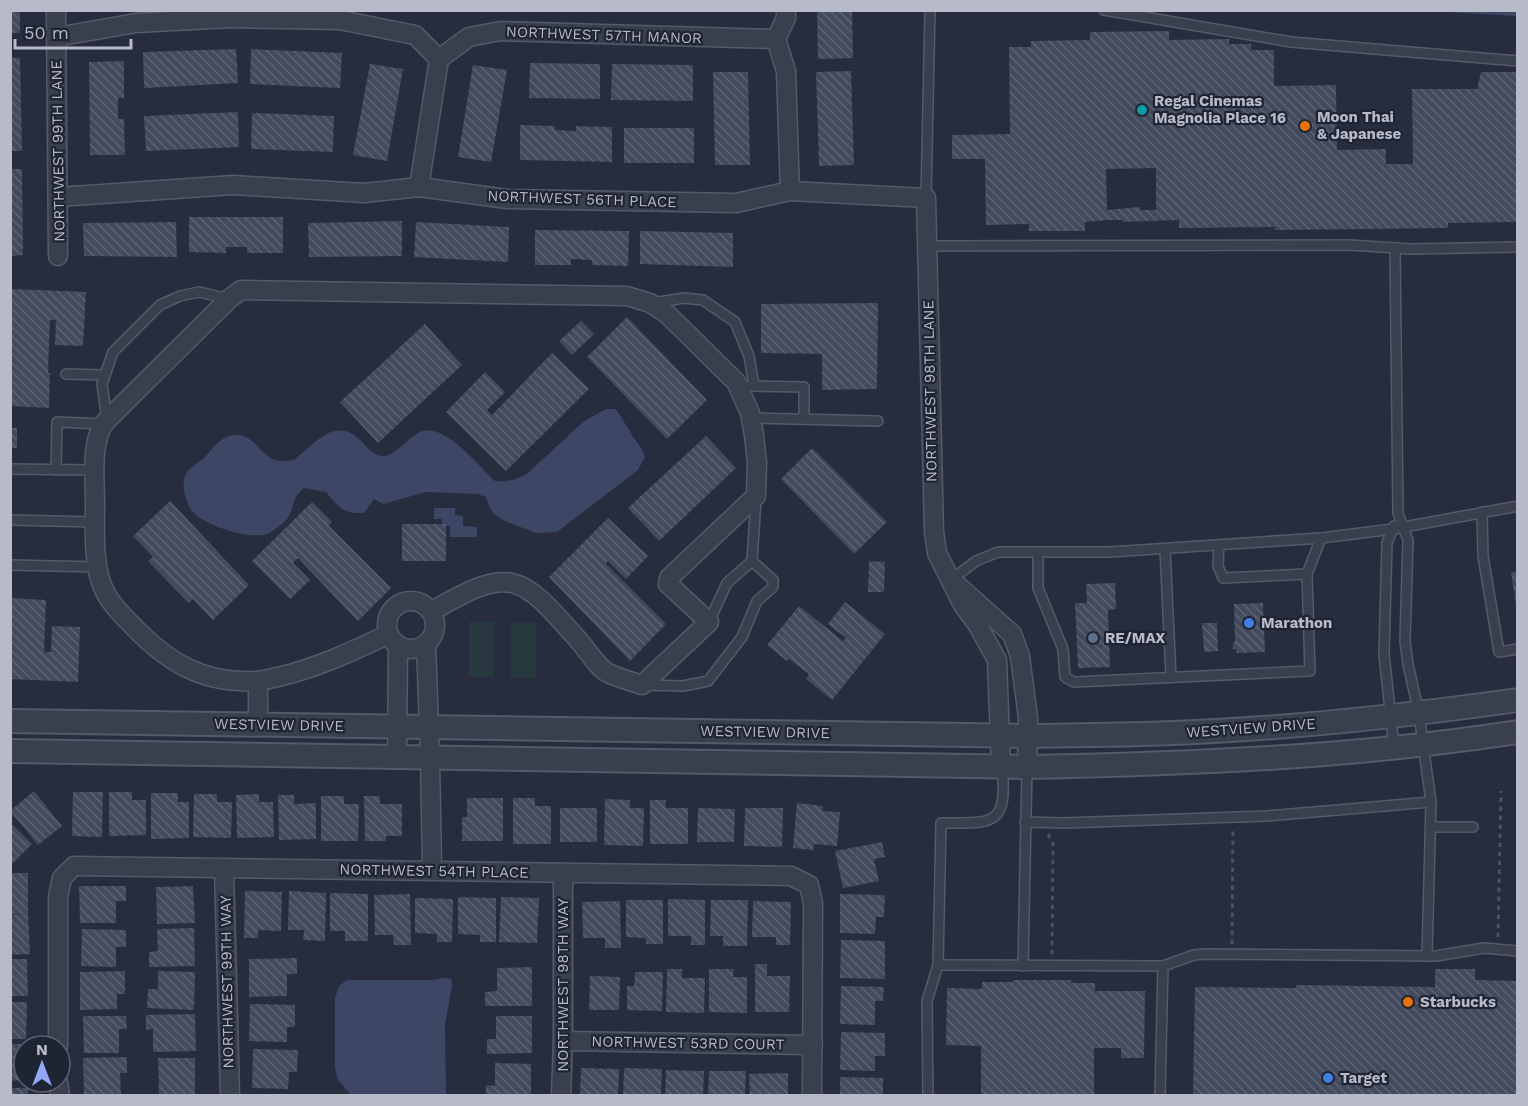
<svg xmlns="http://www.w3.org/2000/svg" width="1528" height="1106" viewBox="0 0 1528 1106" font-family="'Work Sans',sans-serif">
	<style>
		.pitch { fill: #28383f }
		.water { fill: #3d4765 }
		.building { fill: url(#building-back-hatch); fill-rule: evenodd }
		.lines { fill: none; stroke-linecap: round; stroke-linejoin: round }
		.service-casing { stroke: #555a69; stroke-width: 12 }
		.minor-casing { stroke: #555a69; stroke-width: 21 }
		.tertiary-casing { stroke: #555a69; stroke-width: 26 }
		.path { stroke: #47555c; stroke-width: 3; stroke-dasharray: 4.5 4.5; stroke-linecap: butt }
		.service { stroke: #3a3f4e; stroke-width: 9 }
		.minor { stroke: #3a3f4e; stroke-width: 18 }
		.tertiary { stroke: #3a3f4e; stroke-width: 22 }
		.culture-dot { fill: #0f9aa8; stroke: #1f2433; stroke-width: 2 }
		.food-dot { fill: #e8710a; stroke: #1f2433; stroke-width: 2 }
		.shop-dot { fill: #3f7fe0; stroke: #1f2433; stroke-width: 2 }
		.service-dot { fill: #5c6f8a; stroke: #1f2433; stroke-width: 2 }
		.labels { text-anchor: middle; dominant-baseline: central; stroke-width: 4.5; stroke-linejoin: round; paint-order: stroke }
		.street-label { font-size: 15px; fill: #b7bac9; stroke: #1f2433 }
		.poi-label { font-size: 15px; font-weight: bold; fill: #b7bac9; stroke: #1f2433; text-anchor: start }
	</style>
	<defs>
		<pattern id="building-back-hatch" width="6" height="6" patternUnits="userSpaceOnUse" patternTransform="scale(1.5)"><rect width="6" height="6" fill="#434a5d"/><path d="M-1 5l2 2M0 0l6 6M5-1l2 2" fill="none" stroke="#5c6273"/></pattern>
	</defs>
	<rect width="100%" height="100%" fill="#272c3e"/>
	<!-- pitch -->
	<g class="pitch">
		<rect x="469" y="622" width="25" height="55"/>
		<rect x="511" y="623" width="25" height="55"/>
	</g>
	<!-- water -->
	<g class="water">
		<polygon points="1430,11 1517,11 1517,16"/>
		<path d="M606 409H615C621 416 624 422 629 430 634 440 642 446 645 457L638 470 557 532 536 533 505 521 495 515 490 508 486 497 478 494 426 492 383 504 374 499 364 513C342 514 339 507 326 492L304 488C291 498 295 508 287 519 283 524 274 530 269 533 253 542 203 525 192 511 186 503 181 486 185 476 189 466 198 464 205 457 214 447 221 435 237 435 254 435 261 455 275 460 280 462 288 460 294 460 313 445 335 415 360 440 366 446 373 455 382 456 390 457 395 450 402 446 407 441 414 435 420 432 444 421 480 468 495 481 509 482 517 480 528 473L583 422Z"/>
		<polygon points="434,508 455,508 455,515 463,516 463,526 477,527 477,537 450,537 450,526 442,526 442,519 434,519"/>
		<polygon points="445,978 451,979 452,986 445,1024 446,1095 351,1095 338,1080 335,1068 335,998 339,986 347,980 432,980"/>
	</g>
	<!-- building -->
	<g class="building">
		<rect x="10" y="10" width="10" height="23"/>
		<polygon points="817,10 852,10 853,58 818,59"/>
		<path d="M1169 31V40L1229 39V44H1251V50H1274V86L1336 85 1337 150 1386 149V164H1413L1412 89H1477L1481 72H1518V222L1448 223V228L1275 230V227L1179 228V220L1123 222V220H1107L1085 222V231H1029V224L986 225 985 159H952V135L1010 134 1009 47H1031V41L1090 40V32ZM1156 168V210H1140V207L1107 210 1106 169Z"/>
		<polygon points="236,49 238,83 144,88 143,52"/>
		<polygon points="251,49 342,53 340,88 250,84"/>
		<polygon points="10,58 20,58 22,151 10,151"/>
		<polygon points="124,61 124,98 118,98 118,119 124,119 125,155 90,155 89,62"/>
		<polygon points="530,63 600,64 600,99 529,98"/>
		<polygon points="370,64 403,69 387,161 353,155"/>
		<polygon points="612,64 693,65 693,101 611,100"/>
		<polygon points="473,65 507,70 491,162 458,157"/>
		<polygon points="851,71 854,165 819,166 816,72"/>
		<polygon points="713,72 748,72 750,165 715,165"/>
		<polygon points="238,112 239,147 146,151 144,116"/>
		<polygon points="252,113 334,116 333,152 251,149"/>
		<polygon points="520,125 555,126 555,130 576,131 576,126 612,127 612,162 520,160"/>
		<rect x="624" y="128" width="70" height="35"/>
		<polygon points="10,169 22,169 23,255 10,256"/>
		<polygon points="189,217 283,217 283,253 247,253 247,247 226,247 226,253 189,252"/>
		<polygon points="402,221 402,256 309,257 308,223"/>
		<polygon points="176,222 177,257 84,256 83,223"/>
		<polygon points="416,222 509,227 508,262 414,257"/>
		<polygon points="535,230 629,231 628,266 592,265 592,260 571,259 571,265 535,265"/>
		<polygon points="640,231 733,233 733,267 640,264"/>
		<polygon points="10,289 86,292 83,346 55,345 56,320 50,320 48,373 50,373 49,408 10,406"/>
		<polygon points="878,303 877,389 822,390 822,354 761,353 761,304"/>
		<polygon points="627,317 707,400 667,439 587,357"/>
		<polygon points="581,321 594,334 572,355 559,341"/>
		<polygon points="425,324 462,365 378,443 340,402"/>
		<polygon points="552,353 589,389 506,471 446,412 485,372 505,392 487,410 492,415"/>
		<rect x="10" y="428" width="7" height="20"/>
		<polygon points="706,436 736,468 659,541 628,508"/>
		<polygon points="812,448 887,522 854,554 781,479"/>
		<polygon points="170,501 249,585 213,620 193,599 189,603 148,561 153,557 133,536"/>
		<polygon points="312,502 332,522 329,526 391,588 358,621 298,558 293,563 310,580 290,599 252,561"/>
		<polygon points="608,518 648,556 626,579 608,561 606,564 666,624 630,661 549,577"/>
		<rect x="402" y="524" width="44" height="37"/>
		<polygon points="869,561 885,562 884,592 868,592"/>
		<polygon points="1518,571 1518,604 1516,605 1511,572"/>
		<polygon points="1115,583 1116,609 1108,610 1110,667 1078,668 1075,603 1087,603 1086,584"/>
		<polygon points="10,598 46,600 44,652 51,652 52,626 80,627 78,682 10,679"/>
		<polygon points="845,602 885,634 832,700 806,679 809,674 789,659 787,661 767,645 799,606 843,641 846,638 828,624"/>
		<polygon points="1263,603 1265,652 1237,653 1236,649 1233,649 1233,642 1235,642 1234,604"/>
		<polygon points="1202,623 1217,623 1218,651 1204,652"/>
		<polygon points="34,791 62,826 38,845 10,811"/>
		<polygon points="73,792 103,792 102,837 72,836"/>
		<polygon points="109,792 132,792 132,800 146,800 146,835 109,836"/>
		<polygon points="151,793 178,793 178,802 189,802 189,838 151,839"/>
		<polygon points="194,794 217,794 217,802 232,802 231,838 193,837"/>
		<polygon points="259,794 259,802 273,802 274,837 237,838 236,795"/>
		<polygon points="278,795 294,795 294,804 316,803 316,839 279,840"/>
		<polygon points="321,796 344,796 344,804 359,804 358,841 321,841"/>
		<polygon points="364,796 380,796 380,804 402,804 402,836 386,836 386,841 365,841"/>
		<polygon points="467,798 503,798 503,841 462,841 462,817 467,817"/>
		<polygon points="513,798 535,798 535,806 551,806 551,844 513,844"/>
		<polygon points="605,799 630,800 630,808 644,808 643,846 604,845"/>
		<polygon points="650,800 666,800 666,808 688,808 688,844 650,844"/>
		<polygon points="797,803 823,806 822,811 840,812 837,846 814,844 813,850 793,848"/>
		<rect x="560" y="808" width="37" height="34"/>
		<polygon points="698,808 735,809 734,842 697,842"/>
		<polygon points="745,808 783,808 782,847 744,846"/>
		<polygon points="10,822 32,844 10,866"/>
		<polygon points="882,842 885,857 874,859 879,881 843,888 835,851"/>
		<rect x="10" y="873" width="18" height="41"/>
		<polygon points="79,886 126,886 126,901 116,901 116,923 80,923"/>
		<polygon points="193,886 195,923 157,924 156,887"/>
		<polygon points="245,891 282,892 281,931 258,930 258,938 244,938"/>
		<polygon points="289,891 326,893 325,941 303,940 304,930 288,930"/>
		<polygon points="330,893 368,894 368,941 345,941 345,931 330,931"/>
		<polygon points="410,894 411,945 394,945 393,935 375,935 374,895"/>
		<polygon points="840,894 885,895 884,917 876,917 875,934 840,933"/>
		<polygon points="458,897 496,898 496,942 480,942 480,935 458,934"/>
		<polygon points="501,897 539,898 537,943 499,942"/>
		<polygon points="415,898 453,899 452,942 437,942 437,934 415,933"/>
		<polygon points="668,899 705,900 705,945 691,945 691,936 668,936"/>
		<polygon points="626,900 663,900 663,944 646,944 646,938 626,937"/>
		<polygon points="711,900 748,900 747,946 723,946 723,936 710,936"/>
		<polygon points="620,901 621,948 605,948 605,938 583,938 582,902"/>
		<polygon points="753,901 791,902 790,945 776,945 776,937 752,937"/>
		<polygon points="28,914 30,954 10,955 10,915"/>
		<polygon points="194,928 195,966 149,967 149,952 158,951 157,929"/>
		<polygon points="82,929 126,930 126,947 116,947 116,967 81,966"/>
		<polygon points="841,940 885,941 885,979 840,978"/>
		<polygon points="297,958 297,974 287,974 287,996 249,997 249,959"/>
		<polygon points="10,959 27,959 28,996 10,996"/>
		<polygon points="755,964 767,964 767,976 790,976 789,1012 755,1012"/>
		<polygon points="532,967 532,1006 485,1006 485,992 497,991 497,968"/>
		<polygon points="667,969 682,969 682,978 705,978 704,1013 666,1012"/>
		<polygon points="709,969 734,969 733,977 747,977 747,1013 709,1012"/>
		<polygon points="1435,969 1475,969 1475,980 1518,981 1518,1096 1193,1096 1195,987 1296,988 1296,985 1435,987"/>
		<polygon points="125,971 125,994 117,994 117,1009 80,1010 80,972"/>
		<polygon points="158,971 195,972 194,1010 147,1008 148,989 158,989"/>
		<polygon points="635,972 663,972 662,1011 627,1010 627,986 634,986"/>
		<polygon points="590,976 620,977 619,1010 589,1010"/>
		<polygon points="1013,980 1071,980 1071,983 1095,983 1095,991 1145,991 1144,1058 1121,1058 1121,1048 1094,1048 1094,1096 981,1096 981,1046 946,1045 947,988 982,989 982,982 1013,982"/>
		<polygon points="841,986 884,987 883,1001 875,1001 875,1025 840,1024"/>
		<polygon points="10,1002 27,1002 26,1039 10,1039"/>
		<polygon points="250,1004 295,1005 295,1027 287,1027 287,1042 249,1041"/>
		<polygon points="195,1014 196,1051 153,1052 153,1029 146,1030 146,1015"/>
		<polygon points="83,1016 126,1016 127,1029 119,1029 119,1053 84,1053"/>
		<polygon points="496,1016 532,1016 532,1053 487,1054 487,1039 496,1039"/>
		<polygon points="841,1032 885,1033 885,1056 875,1056 875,1071 840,1070"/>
		<polygon points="10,1044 28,1044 29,1046 24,1046 24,1080 10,1081"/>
		<polygon points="253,1049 298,1050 297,1072 289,1072 288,1089 252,1088"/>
		<polygon points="127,1057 127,1073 120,1073 121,1095 84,1096 83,1058"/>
		<polygon points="158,1058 195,1058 195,1095 159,1096"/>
		<polygon points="495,1063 531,1064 531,1096 486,1096 486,1085 495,1086"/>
		<polygon points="581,1068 619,1069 618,1096 580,1096"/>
		<polygon points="624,1068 662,1069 661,1096 623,1096"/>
		<polygon points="666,1070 704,1071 703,1096 665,1096"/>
		<polygon points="709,1071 746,1071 745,1096 708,1096"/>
		<polygon points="788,1073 788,1096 750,1096 749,1074"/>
		<polygon points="840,1077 883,1078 883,1096 840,1096"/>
		<rect x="10" y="1088" width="18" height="8"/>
	</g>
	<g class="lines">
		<defs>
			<g id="service">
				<polyline points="1104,10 1291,42 1518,61"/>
				<polyline points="926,198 930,10"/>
				<polyline points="927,246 1350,245 1411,249 1518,247"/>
				<polyline points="1395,248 1398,513 1408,540 1405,641 1408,664 1419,714 1431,802 1427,956"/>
				<polyline points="652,303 684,298 703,300 735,322 749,356 754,386"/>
				<polyline points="66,374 105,375"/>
				<polyline points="749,386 804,387 804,418"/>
				<polyline points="751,418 878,421"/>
				<polyline points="107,420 102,384 113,352 160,305 180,296 199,292 229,299"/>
				<polyline points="10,469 95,470"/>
				<polyline points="56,470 57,422 103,424"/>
				<polyline points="1482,512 1483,556 1499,652 1518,649"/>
				<polyline points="10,520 95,522"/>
				<polyline points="1394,526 1387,543 1384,654 1394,747"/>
				<polyline points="1219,545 1218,566 1223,578 1307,574"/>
				<polyline points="1165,549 1171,677"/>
				<polyline points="1038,552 1038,588 1063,649 1065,677 1074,682 1310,671 1307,574 1321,538"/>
				<polyline points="752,561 756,498"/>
				<polyline points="10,565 98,567"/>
				<polyline points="951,580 976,561 998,552 1110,552 1321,538 1393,529 1518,506"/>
				<polyline points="642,685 683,686 708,681 742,637 757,601 773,587 773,580 752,561 727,583 709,622"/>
				<polyline points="1025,822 1064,823 1267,816 1431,802"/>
				<polyline points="1431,827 1473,827"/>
				<polyline points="938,965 1163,966 1194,955 1205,954 1436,956 1484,948 1518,951"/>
				<polyline points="1023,966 1027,767"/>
				<path d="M928 1096 927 1001 938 965 941 823C993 823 1008 827 1002 767"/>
				<polyline points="1160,1096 1163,966"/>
			</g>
			<g id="minor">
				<polyline points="56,10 58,256"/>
				<polyline points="786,10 786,18 776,39 786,71 790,191"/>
				<polyline points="56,37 136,23 231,18 340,20 415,35 439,59 469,37 501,31 776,39"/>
				<polyline points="419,187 439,59"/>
				<polyline points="58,197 233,185 364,193 419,187 507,199 736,203 790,191 926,198 934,532 937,553 963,605 977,624 997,660 1001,767"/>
				<polyline points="957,585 1012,634 1020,656 1028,718 1027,767"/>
				<circle cx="411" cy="625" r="24"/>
				<path d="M389 634C353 651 317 668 278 677 271 678 264 681 256 681 203 684 167 662 132 625 120 613 108 601 102 585 93 562 95 528 95 503 95 480 90 437 107 420L229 299 241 290 627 296 650 303 667 314 736 382 750 413 754 435 757 463 756 496 669 578 668 584 709 622 642 685C631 681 618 678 608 673 597 667 588 651 580 642 521 575 513 563 431 612"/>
				<polyline points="426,644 430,757 432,869"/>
				<polyline points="258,681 258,725"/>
				<polyline points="397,757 398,645"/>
				<polyline points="224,868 230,1096"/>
				<polyline points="563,1041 813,1045"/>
				<polyline points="58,1046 58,897 62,878 74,866 791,876 809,885 813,903 812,1096"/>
				<polyline points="58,1082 60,1096"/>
				<polyline points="561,1096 563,1041 563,874"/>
			</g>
			<g id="tertiary">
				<path d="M10 721 1028 736C1084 735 1140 735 1196 732 1304 727 1411 715 1518 700"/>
				<path d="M10 751 1027 767C1191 764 1355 757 1518 732"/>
			</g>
		</defs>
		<!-- service casing -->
		<use href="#service" class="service-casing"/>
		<!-- minor casing -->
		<use href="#minor" class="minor-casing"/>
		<!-- tertiary casing -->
		<use href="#tertiary" class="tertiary-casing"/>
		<!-- path -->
		<g class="path">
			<polyline points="1048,834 1053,843 1052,955"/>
			<polyline points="1498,937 1501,791"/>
			<polyline points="1232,944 1233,827"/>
		</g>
		<!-- service -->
		<use href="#service" class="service"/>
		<!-- minor -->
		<use href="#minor" class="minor"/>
		<!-- tertiary -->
		<use href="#tertiary" class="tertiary"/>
	</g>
	<!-- markers -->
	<circle class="culture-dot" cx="1142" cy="110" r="6"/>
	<g class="food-dot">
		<circle cx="1305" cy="126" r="6"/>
		<circle cx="1408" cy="1002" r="6"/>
	</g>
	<g class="shop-dot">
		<circle cx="1249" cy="623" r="6"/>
		<circle cx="1328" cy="1078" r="6"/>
	</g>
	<circle class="service-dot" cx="1093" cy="638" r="6"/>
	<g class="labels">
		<!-- street labels -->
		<g class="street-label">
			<text transform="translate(604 35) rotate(2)">NORTHWEST 57TH MANOR</text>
			<text transform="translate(58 151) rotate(-91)">NORTHWEST 99TH LANE</text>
			<text transform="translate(582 199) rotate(2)">NORTHWEST 56TH PLACE</text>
			<text transform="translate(930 391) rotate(-91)">NORTHWEST 98TH LANE</text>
			<text transform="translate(279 725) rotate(1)">WESTVIEW DRIVE</text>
			<text transform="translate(1251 728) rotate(-4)">WESTVIEW DRIVE</text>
			<text transform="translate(765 732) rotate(1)">WESTVIEW DRIVE</text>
			<text transform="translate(434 871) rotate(1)">NORTHWEST 54TH PLACE</text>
			<text transform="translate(227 982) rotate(-91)">NORTHWEST 99TH WAY</text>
			<text transform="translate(563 985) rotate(-90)">NORTHWEST 98TH WAY</text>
			<text transform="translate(688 1043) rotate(1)">NORTHWEST 53RD COURT</text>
		</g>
		<!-- poi labels -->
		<g class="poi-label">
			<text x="1154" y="101">Regal Cinemas<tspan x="1154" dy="17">Magnolia Place 16</tspan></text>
			<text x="1317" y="117">Moon Thai<tspan x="1317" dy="17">&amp; Japanese</tspan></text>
			<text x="1261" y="623">Marathon</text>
			<text x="1105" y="638">RE/MAX</text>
			<text x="1420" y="1002">Starbucks</text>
			<text x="1340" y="1078">Target</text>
		</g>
	</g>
	<!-- border -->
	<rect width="1528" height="1106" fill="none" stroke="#b7bac9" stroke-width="24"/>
	<!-- north arrow -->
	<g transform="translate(42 1064)"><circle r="28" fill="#1f2433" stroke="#5c606f" stroke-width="1.5"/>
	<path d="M0-4.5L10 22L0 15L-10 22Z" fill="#93a7f2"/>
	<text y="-9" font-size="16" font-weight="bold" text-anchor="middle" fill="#b7bac9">N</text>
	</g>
	<!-- scale -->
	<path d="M15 39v9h116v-9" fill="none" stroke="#b7bac9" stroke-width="3"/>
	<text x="24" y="39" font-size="18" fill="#b7bac9" stroke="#1f2433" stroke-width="4.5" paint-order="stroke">50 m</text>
</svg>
